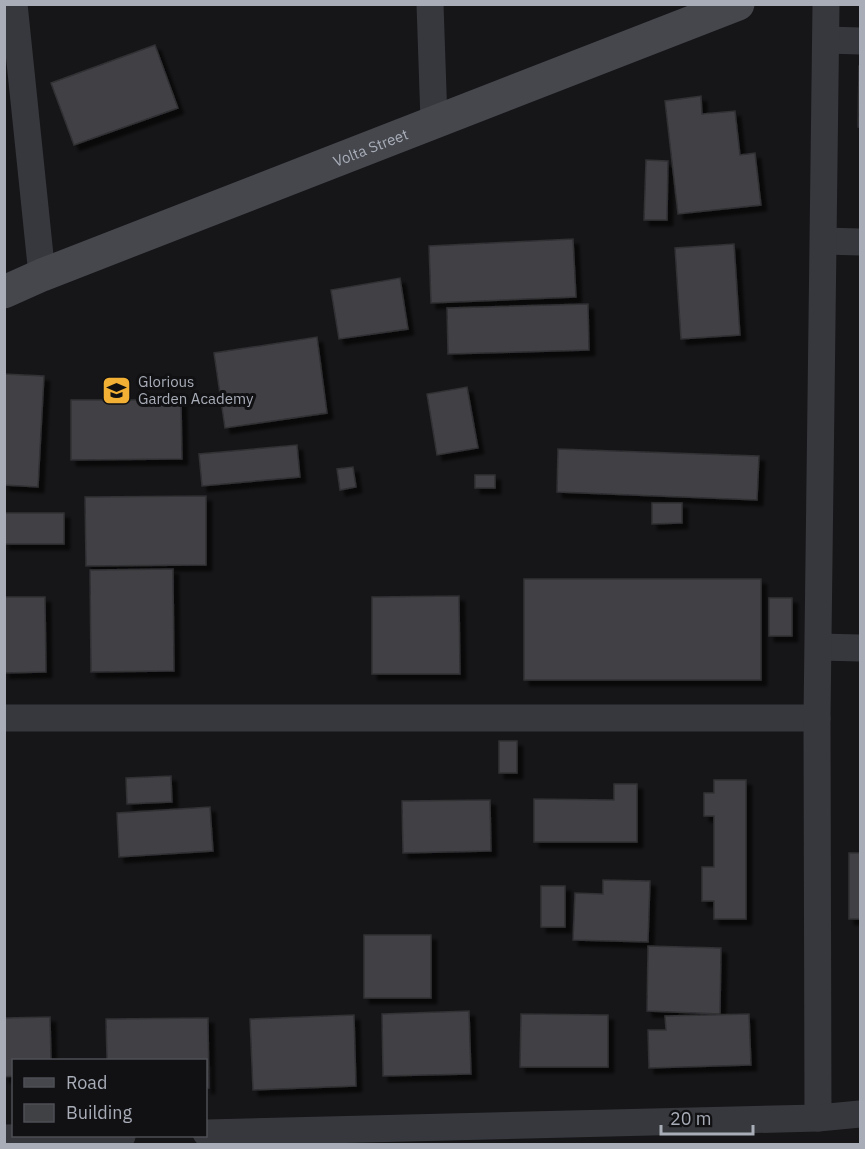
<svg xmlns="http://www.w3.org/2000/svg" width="865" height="1149" viewBox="0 0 865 1149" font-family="'IBM Plex Sans',sans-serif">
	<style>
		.building { fill: #404145; stroke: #303034; stroke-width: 1.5; filter: url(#shadow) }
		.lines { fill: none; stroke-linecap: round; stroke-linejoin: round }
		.street { stroke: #37383d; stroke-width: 27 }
		.secondary { stroke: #45474d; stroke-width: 33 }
		.labels { text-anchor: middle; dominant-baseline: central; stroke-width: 6; stroke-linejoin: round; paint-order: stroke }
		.street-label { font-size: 15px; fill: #a8adb8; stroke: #111113 }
		.poi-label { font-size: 15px; fill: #a8adb8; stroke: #111113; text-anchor: start }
	</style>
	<defs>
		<filter id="shadow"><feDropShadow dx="5.5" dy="5.5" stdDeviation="1.5" flood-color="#0009"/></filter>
	</defs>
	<rect width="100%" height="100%" fill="#161618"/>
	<!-- building -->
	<g class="building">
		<polygon points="155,45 178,108 74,145 51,83"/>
		<polygon points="859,66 860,66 860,127 858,127"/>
		<polygon points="701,96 702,114 735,111 740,155 755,153 761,205 678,214 665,101"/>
		<polygon points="646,160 668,161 667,220 644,220"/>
		<polygon points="573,239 576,297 431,303 429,246"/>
		<polygon points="734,244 740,335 681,339 675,248"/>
		<polygon points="400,278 408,329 339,339 331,290"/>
		<polygon points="588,304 589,350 448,354 447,308"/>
		<polygon points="317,337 327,413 225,428 214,353"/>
		<polygon points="4,374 44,376 38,487 4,485"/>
		<polygon points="467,387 478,448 437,455 427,394"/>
		<polygon points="71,400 181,400 182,459 71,460"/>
		<polygon points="297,445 300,477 202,486 199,454"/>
		<polygon points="558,449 759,456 757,500 557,492"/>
		<polygon points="353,467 356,487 340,490 337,469"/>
		<rect x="475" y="475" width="20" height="13"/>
		<polygon points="206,496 206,565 86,566 85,497"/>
		<polygon points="652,503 682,503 682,523 652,524"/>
		<rect x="4" y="513" width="60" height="31"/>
		<polygon points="173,569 174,671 91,672 90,570"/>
		<rect x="524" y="579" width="237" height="101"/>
		<polygon points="459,596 460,674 372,674 372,597"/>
		<polygon points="4,597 45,597 46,672 4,673"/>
		<rect x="769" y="598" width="23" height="38"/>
		<rect x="499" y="741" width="18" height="32"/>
		<polygon points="171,776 172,802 127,804 126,778"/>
		<polygon points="714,780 746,780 746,919 714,919 714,901 702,901 702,867 714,867 714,816 704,816 704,793 714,793"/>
		<polygon points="614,784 637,784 637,842 534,842 534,799 614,800"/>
		<polygon points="490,800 491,851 403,853 402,801"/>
		<polygon points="210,807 213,851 119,857 117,813"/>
		<rect x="849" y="853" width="11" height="66"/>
		<polygon points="603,880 650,881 648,942 573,940 575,893 603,894"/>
		<rect x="541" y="886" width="24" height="41"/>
		<rect x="364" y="935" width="67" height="63"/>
		<polygon points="648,946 721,948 720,1014 647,1011"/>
		<polygon points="469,1011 471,1074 383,1076 382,1014"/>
		<polygon points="521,1014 608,1015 608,1067 520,1067"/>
		<polygon points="749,1014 751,1065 649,1068 648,1030 666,1030 665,1016"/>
		<polygon points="354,1015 356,1086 253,1090 250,1019"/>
		<polygon points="50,1017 51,1060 14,1060 14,1076 4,1077 4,1018"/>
		<polygon points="208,1018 209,1088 206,1088 206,1060 107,1060 106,1019"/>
	</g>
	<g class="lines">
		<!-- street -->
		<g class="street">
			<polyline points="14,4 42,275"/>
			<polyline points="430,4 434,121"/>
			<polyline points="827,40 860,41"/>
			<polyline points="824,241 860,242"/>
			<polyline points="819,647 860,648"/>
			<polyline points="4,718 817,718"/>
			<polyline points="818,1118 817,718 826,4"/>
			<polyline points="206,1133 818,1118 860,1114"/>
			<polyline points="4,1138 122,1136"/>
		</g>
		<!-- secondary -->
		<path class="secondary" id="s1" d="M4 292 42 275 738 4"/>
	</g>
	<!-- icons -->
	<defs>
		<symbol id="school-square" viewBox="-11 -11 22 22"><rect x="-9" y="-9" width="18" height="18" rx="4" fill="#f2b134" stroke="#111113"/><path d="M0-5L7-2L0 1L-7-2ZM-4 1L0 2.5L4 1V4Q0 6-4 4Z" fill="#111"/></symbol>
	</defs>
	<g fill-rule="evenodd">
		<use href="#school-square" x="100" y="374" width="33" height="33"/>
	</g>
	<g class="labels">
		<!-- street labels -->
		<g class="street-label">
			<text stroke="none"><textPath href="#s1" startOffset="394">Volta Street</textPath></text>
		</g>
		<!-- poi labels -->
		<g class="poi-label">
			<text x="138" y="381">Glorious<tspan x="138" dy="17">Garden Academy</tspan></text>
		</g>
	</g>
	<!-- border -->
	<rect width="865" height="1149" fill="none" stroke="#a8adb8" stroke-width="12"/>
	<!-- legend -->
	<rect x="12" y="1059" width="195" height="78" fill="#111113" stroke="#4d4f55" stroke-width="1.5"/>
	<rect x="24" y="1078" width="30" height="9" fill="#45474d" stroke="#4d4f55" stroke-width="1.5"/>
	<text x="66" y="1089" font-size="18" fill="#a8adb8">Road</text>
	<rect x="24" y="1104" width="30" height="18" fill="#404145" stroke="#4d4f55" stroke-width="1.5"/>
	<text x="66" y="1119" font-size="18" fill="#a8adb8">Building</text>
	<!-- scale -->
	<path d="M661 1125v9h92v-9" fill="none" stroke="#a8adb8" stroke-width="3"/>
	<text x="670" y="1125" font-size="18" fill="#a8adb8" stroke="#111113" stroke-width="4.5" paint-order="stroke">20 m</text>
</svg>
